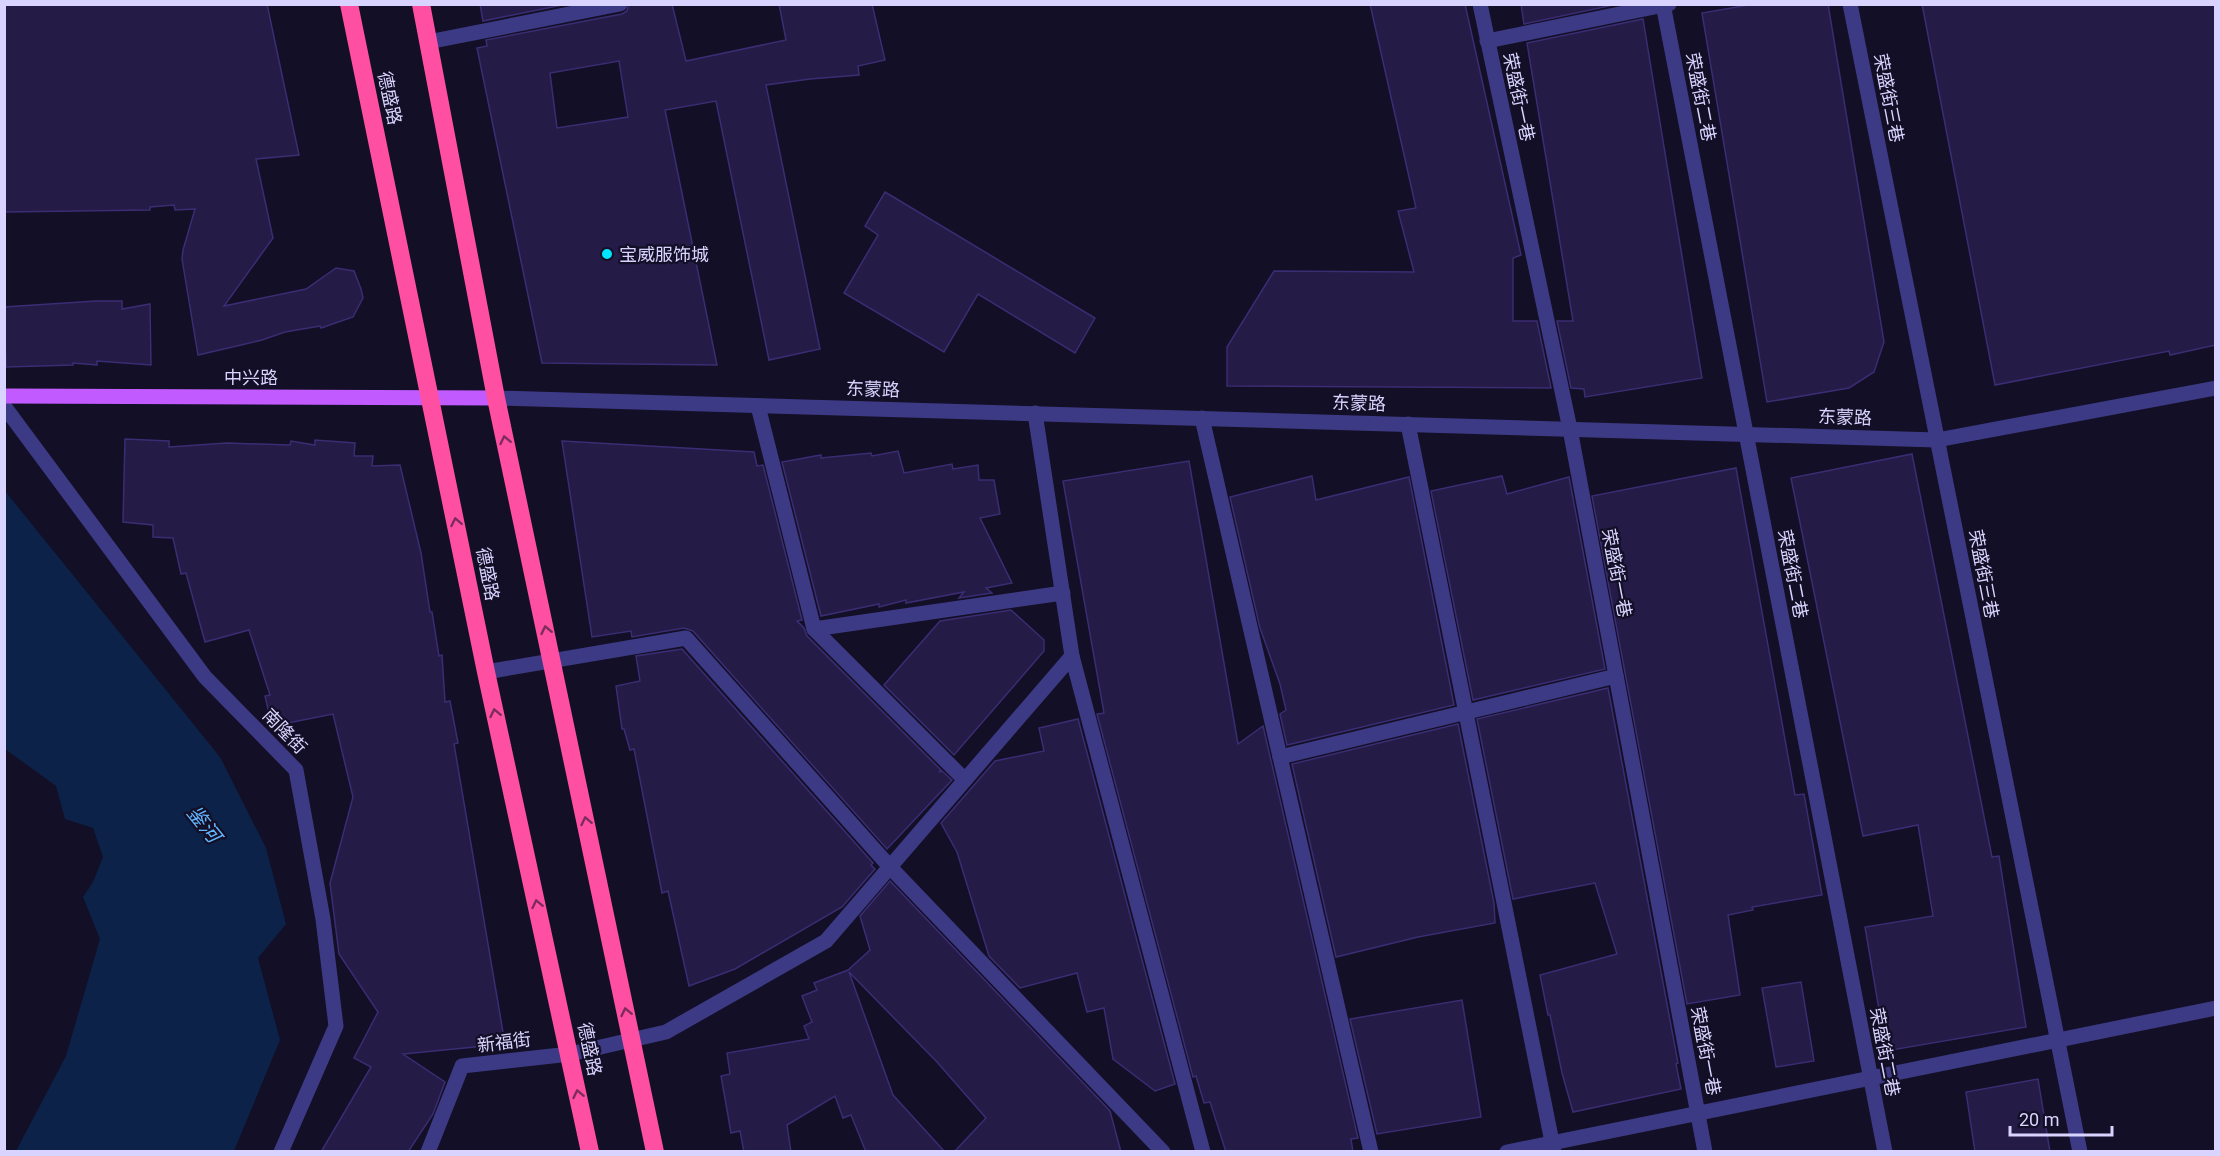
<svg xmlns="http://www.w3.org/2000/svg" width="2220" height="1156" viewBox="0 0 2220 1156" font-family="Roboto,'Noto Sans SC',sans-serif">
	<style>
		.water { fill: #0c2248 }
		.building { fill: #241b47; stroke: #3b2d73; stroke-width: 1.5; fill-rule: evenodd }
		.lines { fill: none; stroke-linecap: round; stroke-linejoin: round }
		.minor { stroke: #3d3a85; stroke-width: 15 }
		.major { stroke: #c25bff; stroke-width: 15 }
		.highway { stroke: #ff4fa3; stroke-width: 18 }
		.oneway { stroke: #7d2c5e }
		.poi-dot { fill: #00e5ff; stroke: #130f26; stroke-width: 2 }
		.labels { text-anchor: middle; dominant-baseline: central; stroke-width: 4.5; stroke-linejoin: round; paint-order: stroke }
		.street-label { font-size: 18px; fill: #d9d4ff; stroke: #130f26 }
		.poi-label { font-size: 18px; fill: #d9d4ff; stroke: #130f26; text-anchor: start }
		.water-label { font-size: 20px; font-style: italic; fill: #62b6ff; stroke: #130f26 }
	</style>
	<rect width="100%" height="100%" fill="#130f26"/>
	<!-- water -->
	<polygon class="water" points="5,491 220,757 266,848 286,924 258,958 280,1040 234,1151 16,1151 66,1056 100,939 83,897 93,882 103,857 93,828 65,819 56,786 5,749"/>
	<!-- building -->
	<g class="building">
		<polygon points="4,4 267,4 299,155 256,159 273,238 224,306 306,289 336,268 354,271 361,289 363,298 353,317 321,328 320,326 285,332 262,340 198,355 182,259 183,250 195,209 175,210 174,205 150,207 150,210 4,212"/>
		<polygon points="480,4 567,4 483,21"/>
		<path d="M629 4H672L686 61 786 40 779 4H872L885 60 858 66 859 75 810 79 766 85 820 349 769 360 716 101 665 110 717 365 542 363 477 48 487 46 486 40 622 14 627 11ZM619 61 628 117 557 128 550 73Z"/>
		<polygon points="1370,4 1465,4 1521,255 1513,258 1513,321 1537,321 1551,388 1227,386 1227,347 1274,271 1414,272 1398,211 1416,208"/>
		<polygon points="1521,4 1618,4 1524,24"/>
		<polygon points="1754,4 1828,4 1884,342 1874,372 1849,388 1767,402 1702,13"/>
		<polygon points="1922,4 2216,4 2216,345 2170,355 2169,351 1995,385"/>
		<polygon points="1643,19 1702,378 1585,397 1584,389 1571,388 1557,321 1573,321 1527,43"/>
		<polygon points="885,192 1095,318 1075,353 978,294 944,352 844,293 878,235 865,226"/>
		<polygon points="96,301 122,301 122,309 150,304 151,365 97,361 97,365 73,363 73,365 6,367 4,307"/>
		<polygon points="125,439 169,441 169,447 227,443 290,445 291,441 315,445 315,440 355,443 354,456 373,456 372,466 400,465 421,553 430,612 432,612 439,656 442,655 445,702 450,701 458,743 454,744 505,1044 403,1054 445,1082 433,1114 408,1152 321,1152 371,1067 354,1058 378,1012 339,954 330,883 353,797 333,714 272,726 265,696 270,695 249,630 205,642 186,573 181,574 173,538 153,537 153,525 123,522"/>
		<polygon points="562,441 754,452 757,466 763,465 802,620 797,621 804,628 807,636 941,770 939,772 942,771 952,780 887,849 693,631 684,628 632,637 631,631 592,637"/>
		<polygon points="898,451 904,473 952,464 953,469 978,465 979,480 994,480 1000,514 980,518 1012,583 986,588 992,593 959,598 964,592 906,603 906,600 879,607 879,604 821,616 782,462 821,455 821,458 871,453 872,456"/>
		<polygon points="1912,454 1992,857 1999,856 2026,1027 1886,1051 1865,927 1933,916 1918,825 1863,836 1791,478"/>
		<polygon points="1189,461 1238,744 1263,726 1358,1138 1351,1139 1353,1152 1226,1152 1210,1102 1204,1103 1196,1076 1193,1077 1097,714 1104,713 1063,481"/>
		<polygon points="1736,468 1795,795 1804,794 1822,895 1752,907 1753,910 1728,915 1740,995 1687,1004 1592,496"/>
		<polygon points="1312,476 1316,500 1409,477 1454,705 1287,745 1280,714 1286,710 1280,684 1260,628 1230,497"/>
		<polygon points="1502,476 1507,494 1569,477 1605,669 1473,700 1431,491"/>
		<polygon points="1011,610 1044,640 1044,651 954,755 884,685 940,621"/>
		<polygon points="682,649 873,863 871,865 875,869 842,907 735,969 689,986 668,891 662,893 634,749 630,750 624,729 622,729 616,686 640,681 636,656"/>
		<polygon points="1608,688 1678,1063 1676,1064 1681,1089 1573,1112 1562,1073 1550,1015 1548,1015 1540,975 1617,954 1595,883 1513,899 1477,719"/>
		<polygon points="1078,719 1175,1084 1155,1091 1113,1059 1104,1008 1087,1012 1077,973 1020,988 989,956 957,852 941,823 995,761 1044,751 1039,728"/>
		<polygon points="1458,724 1494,903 1495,923 1418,937 1336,957 1292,764"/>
		<polygon points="890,881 1110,1111 1121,1152 954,1152 986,1118 937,1062 849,972 893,1095 945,1152 866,1152 851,1115 843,1118 835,1096 787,1125 791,1152 744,1152 740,1131 731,1133 727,1110 721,1076 730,1074 727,1053 809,1039 804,1026 812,1022 802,996 817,990 814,983 848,970 870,950 860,916"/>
		<polygon points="1801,982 1814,1061 1776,1067 1762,988"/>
		<polygon points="1462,1000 1481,1117 1377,1134 1350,1019"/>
		<polygon points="2038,1079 2050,1152 1975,1152 1966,1092"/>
	</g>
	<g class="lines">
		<!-- minor -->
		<g class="minor">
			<polyline points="1480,4 1570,429 1705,1152"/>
			<polyline points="1663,4 1885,1152"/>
			<polyline points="1850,4 2080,1152"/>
			<polyline points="1487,41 1669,4"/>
			<polyline points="428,42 620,4"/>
			<polyline points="496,398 1937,440 2216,388"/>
			<polyline points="4,406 205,677 296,770 323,919 336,1026 281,1152"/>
			<polyline points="758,406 814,629 965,780"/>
			<polyline points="1202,418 1371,1152"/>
			<polyline points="1408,424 1554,1152"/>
			<polyline points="814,629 1063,593"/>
			<polyline points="1072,656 1203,1152"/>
			<polyline points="486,672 686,638 890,867 1163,1152"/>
			<polyline points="1280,757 1616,676"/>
			<polyline points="428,1152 462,1066 570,1054 666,1032 826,941 1072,656 1035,413"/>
			<polyline points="1507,1152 2216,1008"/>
		</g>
		<!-- major -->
		<polyline class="major" points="4,396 496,398"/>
		<!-- highway -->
		<g class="highway">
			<polyline points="349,4 486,672 590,1152"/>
			<polyline points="421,4 496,398 655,1152"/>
		</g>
	</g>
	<!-- one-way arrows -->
	<defs><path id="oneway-chevron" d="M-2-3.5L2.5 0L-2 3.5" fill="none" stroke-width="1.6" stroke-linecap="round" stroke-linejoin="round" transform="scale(1.5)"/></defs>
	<g class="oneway">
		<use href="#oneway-chevron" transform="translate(505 440) rotate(-102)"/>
		<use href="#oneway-chevron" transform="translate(456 522) rotate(-101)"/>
		<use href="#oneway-chevron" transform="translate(546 630) rotate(-102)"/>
		<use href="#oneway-chevron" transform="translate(495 713) rotate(-102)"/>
		<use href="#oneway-chevron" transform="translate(586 821) rotate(-102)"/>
		<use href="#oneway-chevron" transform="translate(537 904) rotate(-102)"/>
		<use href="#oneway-chevron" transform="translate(626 1012) rotate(-102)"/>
		<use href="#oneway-chevron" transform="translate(578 1094) rotate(-102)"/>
	</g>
	<!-- markers -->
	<circle class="poi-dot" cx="607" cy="254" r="6"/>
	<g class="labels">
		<!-- street labels -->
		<g class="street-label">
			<text transform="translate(1519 97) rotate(78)">荣盛街一巷</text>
			<text transform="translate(1701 97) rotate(79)">荣盛街二巷</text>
			<text transform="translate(390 98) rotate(78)">德盛路</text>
			<text transform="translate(1889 98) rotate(79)">荣盛街三巷</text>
			<text x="251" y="377">中兴路</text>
			<text transform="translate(873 389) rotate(2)">东蒙路</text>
			<text transform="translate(1359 403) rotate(2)">东蒙路</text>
			<text transform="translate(1845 417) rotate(2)">东蒙路</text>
			<text transform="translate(1617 573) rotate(79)">荣盛街一巷</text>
			<text transform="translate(488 574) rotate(79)">德盛路</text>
			<text transform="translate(1793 574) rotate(79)">荣盛街二巷</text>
			<text transform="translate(1984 574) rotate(79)">荣盛街三巷</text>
			<text transform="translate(285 731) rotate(46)">南隆街</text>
			<text transform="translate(504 1042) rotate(-7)">新福街</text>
			<text transform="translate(590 1049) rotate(78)">德盛路</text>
			<text transform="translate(1706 1051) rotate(79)">荣盛街一巷</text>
			<text transform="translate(1885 1052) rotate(79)">荣盛街二巷</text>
		</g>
		<!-- poi labels -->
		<g class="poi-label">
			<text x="619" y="254">宝威服饰城</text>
		</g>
		<!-- water labels -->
		<g class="water-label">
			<text transform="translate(204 824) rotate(51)">鉴河</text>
		</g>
	</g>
	<!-- border -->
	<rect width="2220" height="1156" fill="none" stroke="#d9d4ff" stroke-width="12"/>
	<!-- scale -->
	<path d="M2010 1126v9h102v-9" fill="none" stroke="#d9d4ff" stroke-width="3"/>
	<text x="2019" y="1126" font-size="18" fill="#d9d4ff" stroke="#130f26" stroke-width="4.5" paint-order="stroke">20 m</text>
</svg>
